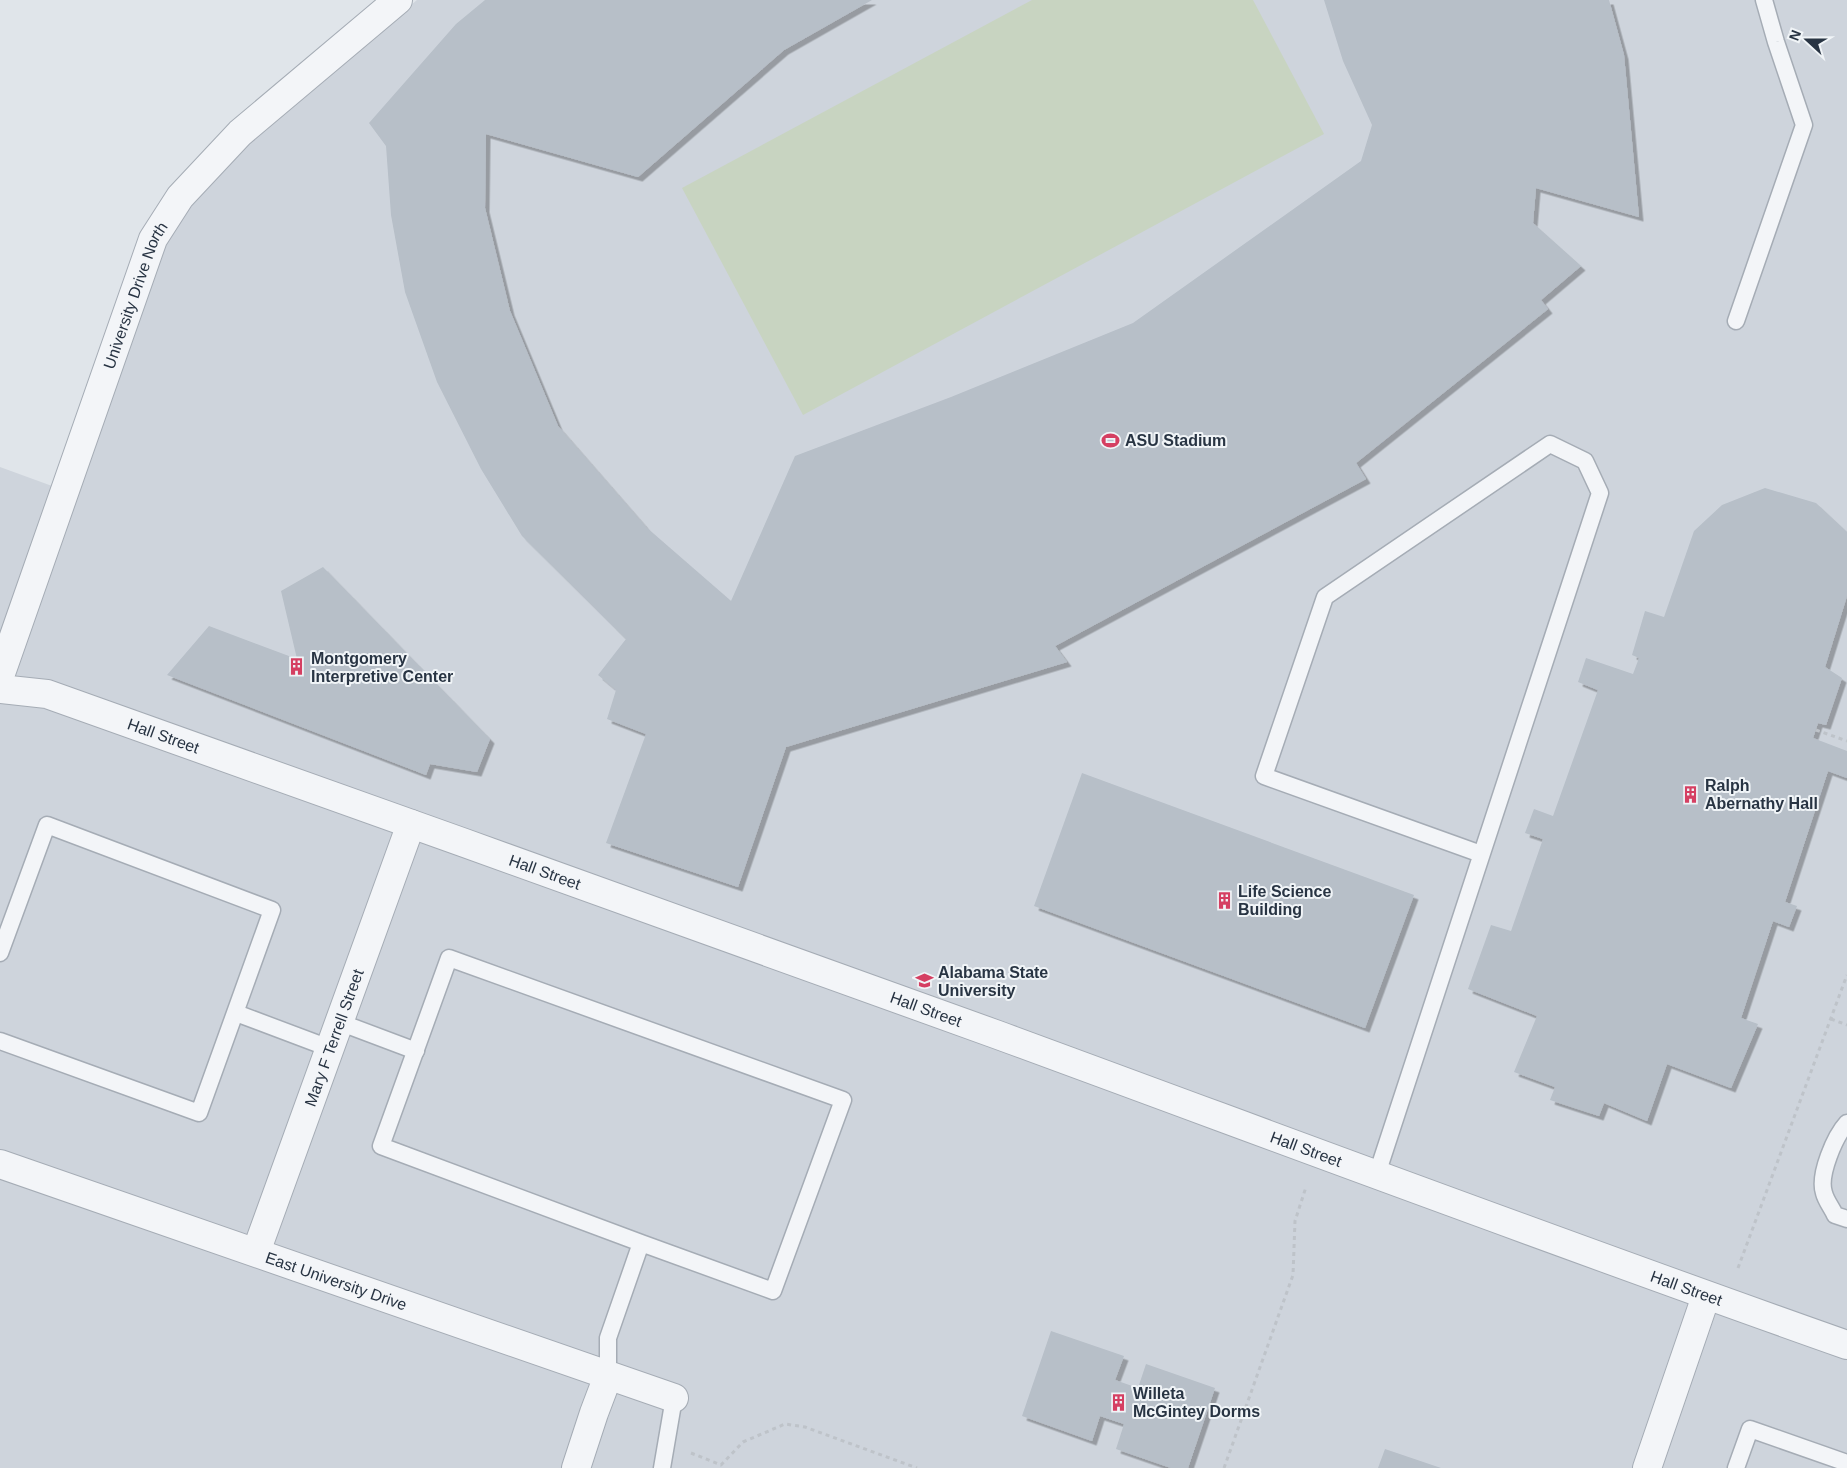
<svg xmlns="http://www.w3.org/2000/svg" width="1847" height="1468" viewBox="0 0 1847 1468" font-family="Arial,sans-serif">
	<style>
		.built { fill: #ced4dc }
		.green { fill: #c8d4c1 }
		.building { fill: #b7bfc8; filter: url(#shadow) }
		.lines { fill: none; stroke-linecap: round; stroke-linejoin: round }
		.lane-casing { stroke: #a5acb5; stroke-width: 19 }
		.street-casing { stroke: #a5acb5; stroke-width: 30 }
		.path { stroke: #bec3c9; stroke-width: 3; stroke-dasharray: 4 4; stroke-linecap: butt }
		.lane { stroke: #f3f5f8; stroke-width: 16 }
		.street { stroke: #f3f5f8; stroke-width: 28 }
		.labels { text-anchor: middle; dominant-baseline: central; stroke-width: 4; stroke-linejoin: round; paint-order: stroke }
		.street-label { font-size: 16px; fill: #283443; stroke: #f0f4f7 }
		.poi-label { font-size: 16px; font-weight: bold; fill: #283443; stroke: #f0f4f7; text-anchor: start }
	</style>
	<defs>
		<filter id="shadow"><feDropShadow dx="4.5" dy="4.5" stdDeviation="0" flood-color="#0004"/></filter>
	</defs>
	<rect width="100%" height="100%" fill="#e0e5ea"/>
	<!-- built -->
	<polygon class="built" points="417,0 1847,0 1847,1468 0,1468 0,467 74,494 161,243 240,148"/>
	<!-- green -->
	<polygon class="green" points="1032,0 1253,0 1324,134 803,415 682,188"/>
	<!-- building -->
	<g class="building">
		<polygon points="485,0 872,0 784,50 638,177 486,134 485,208 510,311 558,426 647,528 731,601 795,456 951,397 1133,323 1361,161 1372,125 1343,61 1324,0 1609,0 1624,55 1639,217 1536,188 1533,223 1581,266 1541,300 1548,309 1356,463 1366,479 1055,646 1067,662 786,747 738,887 606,843 646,734 607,719 616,690 598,675 626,639 522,536 481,469 437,382 405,292 391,215 386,146 369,123 456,24"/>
		<polygon points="1765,488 1816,503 1847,532 1847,596 1825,667 1842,678 1826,725 1818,723 1813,738 1847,751 1847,778 1828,771 1785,902 1797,906 1789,927 1773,921 1741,1018 1758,1024 1731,1088 1667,1064 1647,1121 1604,1103 1599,1116 1550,1100 1555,1087 1514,1072 1537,1016 1468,989 1491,925 1511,931 1543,839 1525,833 1534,809 1553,816 1598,690 1578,682 1586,658 1633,674 1639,658 1632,655 1645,611 1664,617 1694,531 1722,505"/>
		<polygon points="323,567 490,739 477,772 430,764 426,775 167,675 209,626 297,659 281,591"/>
		<polygon points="1082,773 1414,895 1365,1028 1034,906"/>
		<polygon points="1051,1331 1124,1356 1115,1380 1138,1388 1146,1364 1215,1388 1188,1468 1171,1468 1116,1449 1124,1424 1100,1416 1092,1441 1022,1416"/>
		<polygon points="1385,1449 1441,1468 1378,1468"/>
	</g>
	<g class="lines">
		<defs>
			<g id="lane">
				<polyline points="1736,321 1804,125 1776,42 1764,0"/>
				<polyline points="0,953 47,825 272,910 199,1113 0,1041"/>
				<polyline points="236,1013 329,1048"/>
				<polyline points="339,1022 416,1051"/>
				<path d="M1847 1123C1835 1136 1818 1175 1824 1193 1826 1201 1832 1208 1835 1215L1847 1219"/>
				<polyline points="1377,1174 1600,493 1585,461 1550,444 1325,597 1264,776 1481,854"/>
				<polyline points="608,1376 608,1338 641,1243 773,1291 843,1100 449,958 381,1146 641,1243"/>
				<polyline points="662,1468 674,1398"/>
				<polyline points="1736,1468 1750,1429 1847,1463"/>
			</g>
			<g id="street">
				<path id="s1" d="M0 676 153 239 180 197 240 133 398 0"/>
				<path id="s2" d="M0 689 47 694C364 807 682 920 998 1035 1281 1139 1563 1245 1847 1345"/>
				<path id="s3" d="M0 1164 674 1398"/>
				<path id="s4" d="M256 1252 411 824"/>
				<polyline points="576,1468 594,1413 608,1376"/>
				<polyline points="1647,1468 1706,1296"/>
			</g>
		</defs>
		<!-- lane casing -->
		<use href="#lane" class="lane-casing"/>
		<!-- street casing -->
		<use href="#street" class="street-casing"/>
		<!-- path -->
		<g class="path">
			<polyline points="1816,730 1847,741"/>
			<polyline points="1831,1019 1847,1025"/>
			<polyline points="1738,1268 1847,975"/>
			<polyline points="691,1453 721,1465 743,1442 785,1424 805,1427 917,1468"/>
			<polyline points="1224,1468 1293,1275 1295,1221 1306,1187"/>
		</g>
		<!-- lane -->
		<use href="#lane" class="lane"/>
		<!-- street -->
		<use href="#street" class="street"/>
	</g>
	<!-- icons -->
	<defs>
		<symbol id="stadium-bare" viewBox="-9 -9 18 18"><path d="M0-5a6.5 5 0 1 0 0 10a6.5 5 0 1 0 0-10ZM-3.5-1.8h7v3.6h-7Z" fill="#d53f62" stroke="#f0f4f7" stroke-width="2.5" paint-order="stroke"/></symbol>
		<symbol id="building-bare" viewBox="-9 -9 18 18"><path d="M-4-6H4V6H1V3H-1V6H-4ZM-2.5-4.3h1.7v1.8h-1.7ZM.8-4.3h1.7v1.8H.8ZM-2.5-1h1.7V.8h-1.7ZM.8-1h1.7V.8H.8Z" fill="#d53f62" stroke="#f0f4f7" stroke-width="2.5" paint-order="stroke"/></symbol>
		<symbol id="university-bare" viewBox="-9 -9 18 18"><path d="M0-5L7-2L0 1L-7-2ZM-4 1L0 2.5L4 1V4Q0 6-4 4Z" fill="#d53f62" stroke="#f0f4f7" stroke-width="2.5" paint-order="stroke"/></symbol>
	</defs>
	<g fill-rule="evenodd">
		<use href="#stadium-bare" x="1098" y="428" width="25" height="25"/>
		<use href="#building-bare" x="284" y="654" width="25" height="25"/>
		<use href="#building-bare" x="1678" y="782" width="25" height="25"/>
		<use href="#building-bare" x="1212" y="888" width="25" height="25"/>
		<use href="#university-bare" x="912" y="968" width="25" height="25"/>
		<use href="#building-bare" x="1106" y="1390" width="25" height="25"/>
	</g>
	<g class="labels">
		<!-- street labels -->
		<g class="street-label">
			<text stroke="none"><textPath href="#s1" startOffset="404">University Drive North</textPath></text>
			<text stroke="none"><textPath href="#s2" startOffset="171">Hall Street</textPath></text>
			<text stroke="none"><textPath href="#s2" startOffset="576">Hall Street</textPath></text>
			<text stroke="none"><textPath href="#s2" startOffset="981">Hall Street</textPath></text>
			<text stroke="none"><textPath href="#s4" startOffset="228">Mary F Terrell Street</textPath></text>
			<text stroke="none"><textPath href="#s2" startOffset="1386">Hall Street</textPath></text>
			<text stroke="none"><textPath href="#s3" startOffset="356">East University Drive</textPath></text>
			<text stroke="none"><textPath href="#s2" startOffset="1791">Hall Street</textPath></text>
		</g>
		<!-- poi labels -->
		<g class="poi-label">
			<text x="1125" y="440">ASU Stadium</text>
			<text x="311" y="658">Montgomery<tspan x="311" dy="18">Interpretive Center</tspan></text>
			<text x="1705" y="785">Ralph<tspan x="1705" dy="18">Abernathy Hall</tspan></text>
			<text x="1238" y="891">Life Science<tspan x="1238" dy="18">Building</tspan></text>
			<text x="938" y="972">Alabama State<tspan x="938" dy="18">University</tspan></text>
			<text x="1133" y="1393">Willeta<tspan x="1133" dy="18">McGintey Dorms</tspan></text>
		</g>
	</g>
	<!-- north arrow -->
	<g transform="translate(1807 40) rotate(291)" stroke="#f0f4f7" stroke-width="4" paint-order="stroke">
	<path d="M0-4L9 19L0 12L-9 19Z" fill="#283443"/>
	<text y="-8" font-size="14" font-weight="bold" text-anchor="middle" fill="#283443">N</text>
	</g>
</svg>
